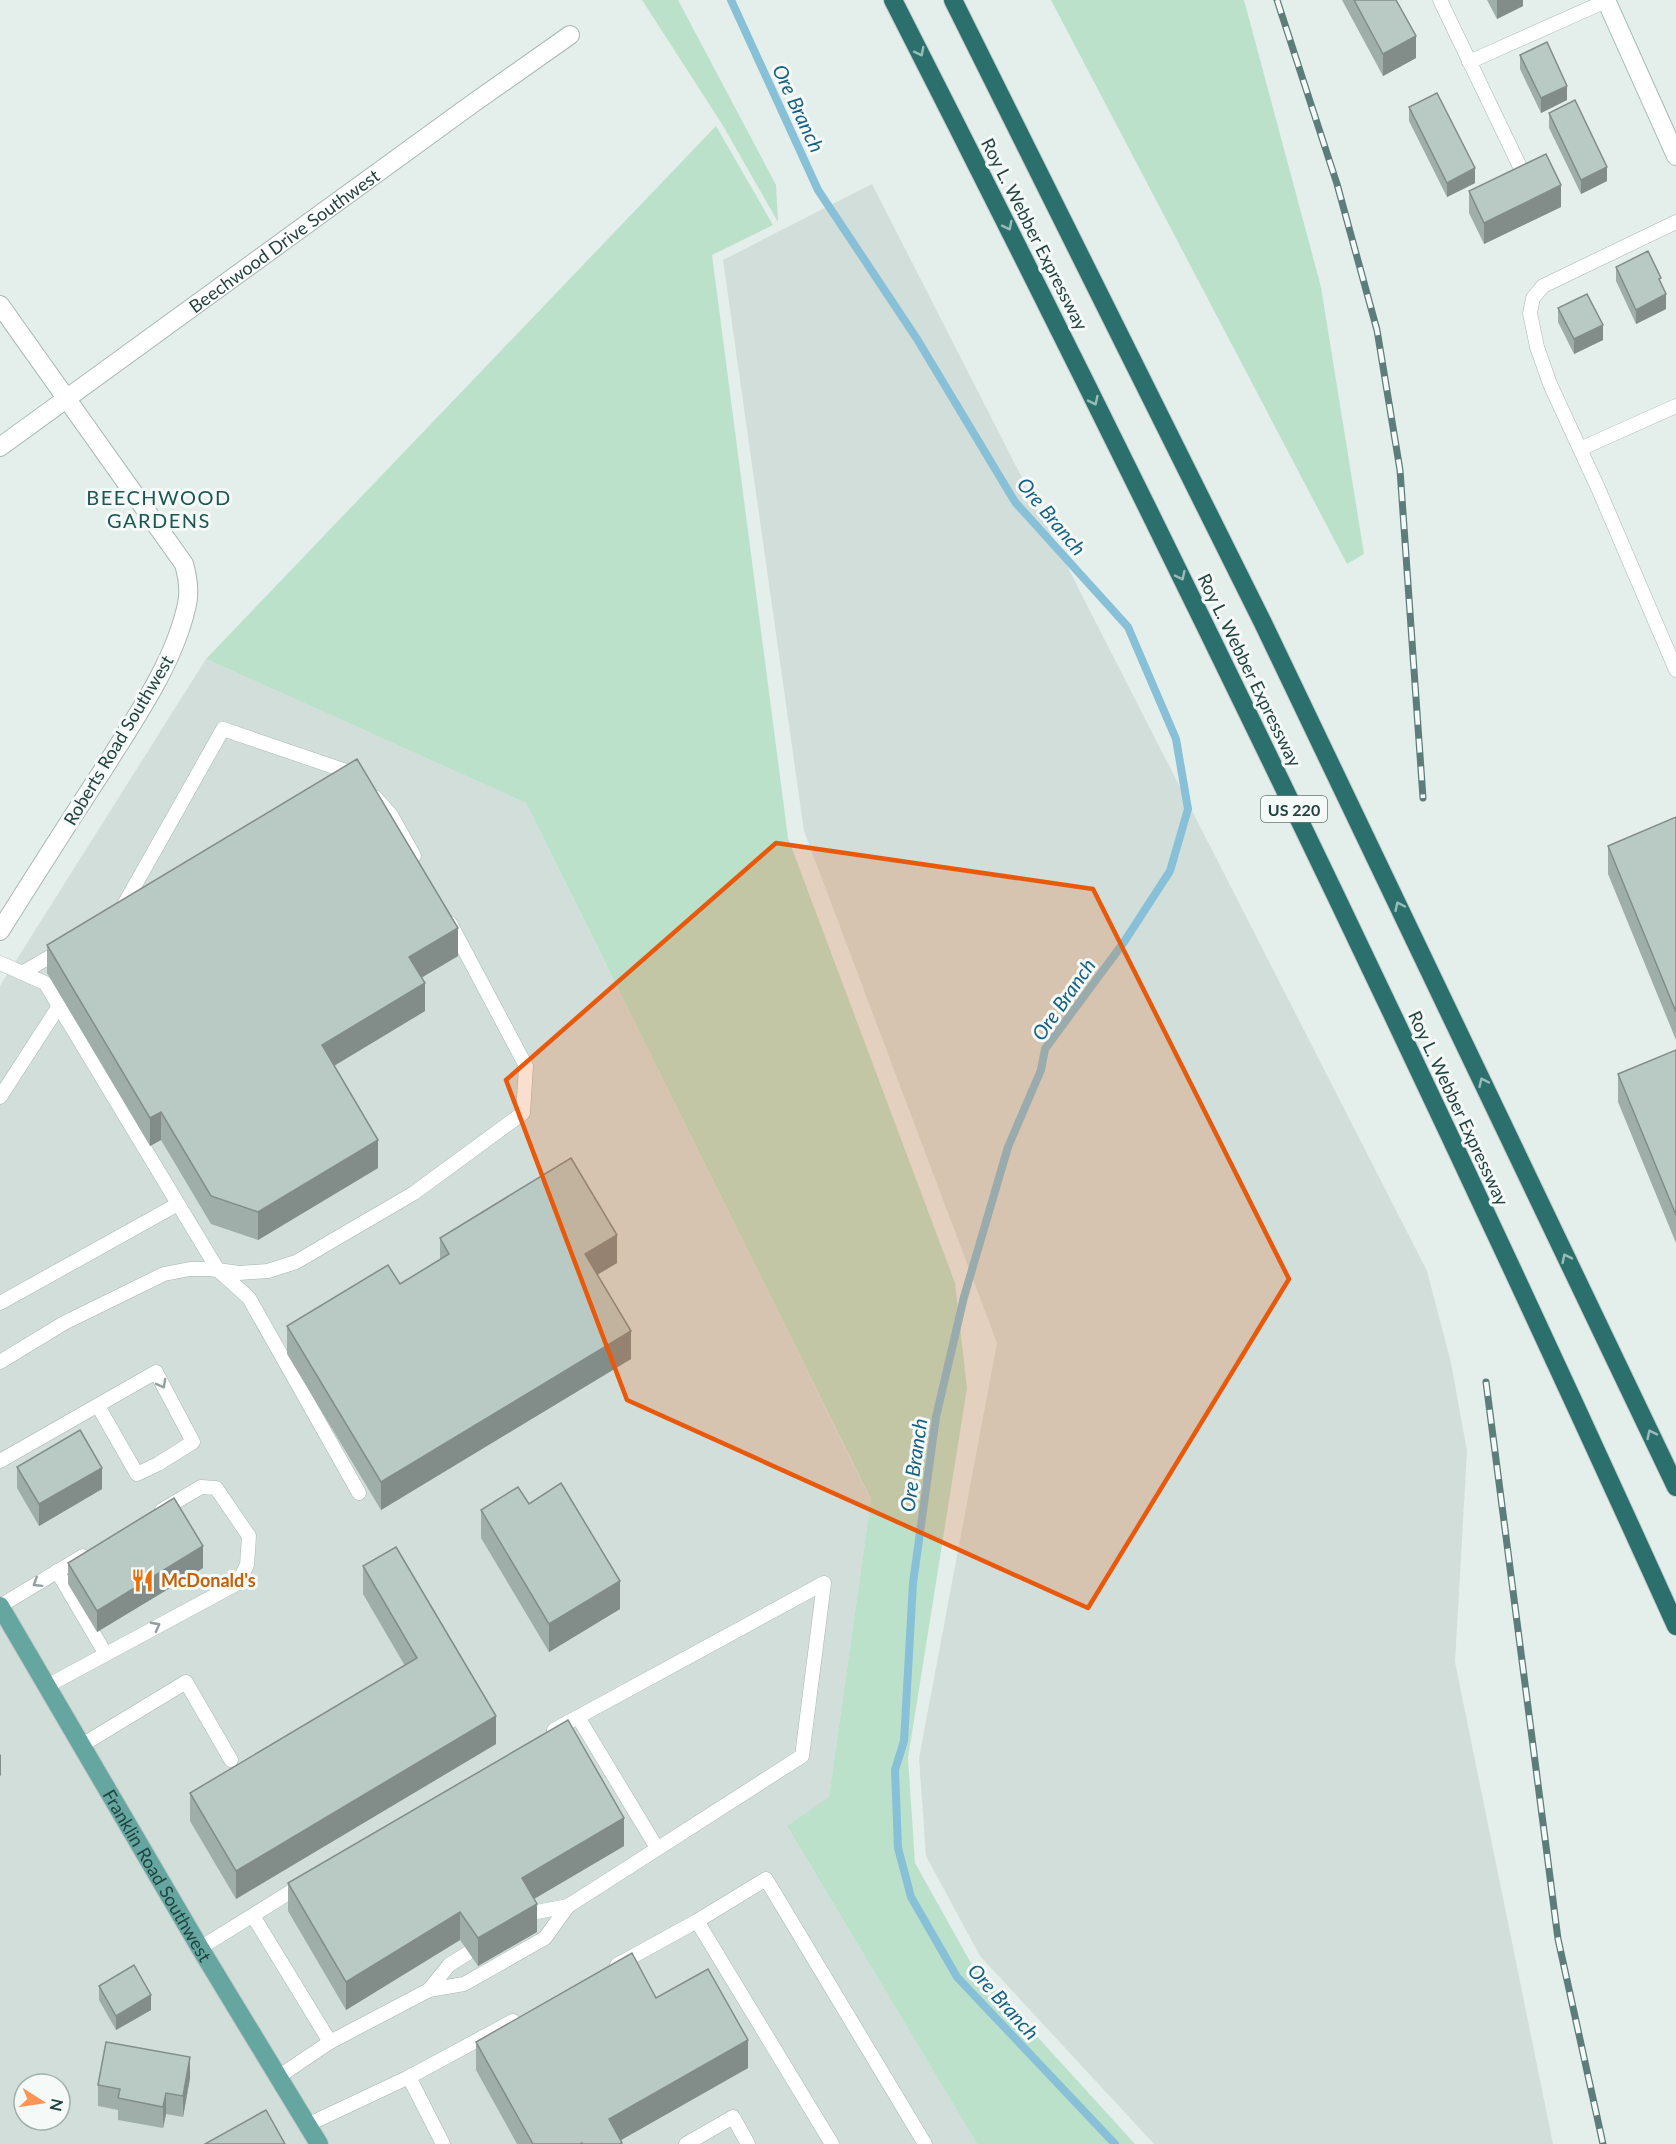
<svg xmlns="http://www.w3.org/2000/svg" width="1676" height="2144" viewBox="0 0 1676 2144" font-family="Lato,sans-serif">
	<style>
		.built { fill: #d2deda; fill-rule: evenodd }
		.green { fill: #bbe1cb }
		.lines { fill: none; stroke-linecap: round; stroke-linejoin: round }
		.stream { stroke: #88c0d7; stroke-width: 8 }
		.service-casing { stroke: #a6b7b4; stroke-width: 15 }
		.minor-casing { stroke: #a6b7b4; stroke-width: 20 }
		.secondary-casing { stroke: #a1bbb6; stroke-width: 20 }
		.primary-casing { stroke: #c1cac9; stroke-width: 20 }
		.motorway-casing { stroke: #c1cac9; stroke-width: 20 }
		.service { stroke: #fff; stroke-width: 14 }
		.minor { stroke: #fff; stroke-width: 18 }
		.secondary { stroke: #fff; stroke-width: 18 }
		.primary { stroke: #65a7a0; stroke-width: 18 }
		.motorway { stroke: #2b706c; stroke-width: 18 }
		.rail-casing { stroke: #5c7d79; stroke-width: 7 }
		.rail { stroke: #f5faf8; stroke-width: 4.5; stroke-dasharray: 14; stroke-linecap: butt }
		.wall { fill: #9faea9 }
		.shaded-wall { fill: #828d8a }
		.building { fill: #b9cac5; stroke: #828d8a; stroke-width: 1.5 }
		.oneway { stroke: #9abcb9 }
		.oneway2 { stroke: #90a09e }
		.marked { fill: #e8590c; fill-opacity: 0.2; stroke: #e8590c; stroke-width: 4.5; stroke-linejoin: round }
		.labels { text-anchor: middle; dominant-baseline: central; stroke-width: 6; stroke-linejoin: round; paint-order: stroke }
		.shield { fill: #f5faf8; stroke: #617976; stroke-width: 1.5 }
		.shield-label { font-size: 16px; font-weight: bold; fill: #21423e }
		.street-label { font-size: 18px; fill: #21423e; stroke: #f5faf8 }
		.food-label { font-size: 18px; font-weight: bold; fill: #c56008; stroke: #f5faf8; text-anchor: start }
		.water-label { font-size: 20px; font-style: italic; fill: #166183; stroke: #f5faf8 }
		.neighbourhood-label { font-size: 20px; letter-spacing: 1.5px; fill: #1b5650; stroke: #f5faf8 }
	</style>
	<rect width="100%" height="100%" fill="#e4eeeb"/>
	<!-- built -->
	<g class="built">
		<polygon points="872,184 1427,1271 1451,1363 1467,1451 1455,1662 1553,2144 1154,2144 980,1956 926,1856 919,1758 997,1343 804,831 723,260"/>
		<path d="M206 659 526 803 871 1500 829 1798 787 1826 977 2144H0V986ZM24 2084H60V2120H24Z"/>
	</g>
	<!-- green -->
	<g class="green">
		<polygon points="642,0 678,0 776,185 778,222 722,124"/>
		<polygon points="1051,0 1244,0 1321,287 1364,554 1347,564"/>
		<polygon points="716,126 773,225 712,255 788,838 955,1283 967,1388 908,1758 915,1863 972,1965 1135,2144 977,2144 787,1826 829,1797 871,1499 526,803 206,659"/>
	</g>
	<g class="lines">
		<!-- stream -->
		<polyline class="stream" points="731,0 818,190 917,339 1015,502 1128,627 1176,739 1188,809 1170,871 1124,942 1045,1049 1041,1070 1008,1147 964,1297 936,1417 913,1583 904,1741 895,1770 898,1848 911,1897 957,1977 1115,2144"/>
		<defs>
			<g id="service">
				<polyline points="1440,0 1522,171"/>
				<polyline points="1469,62 1606,1"/>
				<polyline points="1676,222 1543,286 1533,298 1530,313 1537,347 1550,384 1598,488 1676,670"/>
				<polyline points="1580,449 1676,406"/>
				<polyline points="375,797 391,815 414,856"/>
				<polyline points="121,910 223,729 352,773 356,777"/>
				<polyline points="0,963 45,983 218,1270 249,1298 359,1493"/>
				<polyline points="22,973 63,949"/>
				<polyline points="0,1097 59,1006"/>
				<polyline points="0,1303 178,1204"/>
				<polyline points="0,1362 64,1323 164,1274 190,1269 210,1269 239,1273 268,1271 296,1262 414,1193 523,1113 526,1066 450,923"/>
				<polyline points="0,1461 156,1372 193,1442 158,1464 137,1474 98,1406"/>
				<polyline points="57,1571 105,1653"/>
				<polyline points="0,1606 83,1556"/>
				<polyline points="47,1686 238,1583 247,1565 249,1536 216,1488 201,1487 162,1510"/>
				<polyline points="578,1717 657,1848"/>
				<polyline points="82,1745 186,1682 231,1760"/>
				<polyline points="526,1914 568,1906"/>
				<polyline points="253,1916 330,2042 429,1990 464,1984 545,1938 568,1906 802,1756 824,1583 554,1730"/>
				<polyline points="697,1921 832,2144"/>
				<polyline points="200,1948 303,1884"/>
				<polyline points="617,1965 697,1921 766,1879 925,2144"/>
				<polyline points="429,1990 449,1965 468,1953"/>
				<polyline points="278,2077 330,2042"/>
				<polyline points="307,2125 409,2077"/>
				<polyline points="443,2144 409,2077 513,2021"/>
				<polyline points="686,2144 733,2117 748,2144"/>
			</g>
			<g id="minor">
				<path d="M0 305 184 564C188 578 190 590 187 604 175 662 134 720 103 770 68 823 34 877 0 931"/>
				<path id="s1" d="M0 447 472 104 570 35"/>
			</g>
			<polyline id="secondary" points="1606,0 1676,156"/>
			<g id="primary">
				<path id="s2" d="M0 1606 200 1948 319 2144"/>
			</g>
			<g id="motorway">
				<path d="M893 0C1166 536 1428 1078 1676 1626"/>
				<polyline points="953,0 1263,623 1676,1487"/>
			</g>
		</defs>
		<!-- service casing -->
		<use href="#service" class="service-casing"/>
		<!-- minor casing -->
		<use href="#minor" class="minor-casing"/>
		<!-- secondary casing -->
		<use href="#secondary" class="secondary-casing"/>
		<!-- primary casing -->
		<use href="#primary" class="primary-casing"/>
		<!-- motorway casing -->
		<use href="#motorway" class="motorway-casing"/>
		<!-- service -->
		<use href="#service" class="service"/>
		<!-- minor -->
		<use href="#minor" class="minor"/>
		<!-- secondary -->
		<use href="#secondary" class="secondary"/>
		<!-- primary -->
		<use href="#primary" class="primary"/>
		<!-- motorway -->
		<use href="#motorway" class="motorway"/>
		<defs>
			<g id="rail">
				<polyline points="1277,0 1337,184 1377,330 1400,470 1423,798"/>
				<polyline points="1486,1382 1558,1939 1603,2144"/>
			</g>
		</defs>
		<!-- rail casing -->
		<use href="#rail" class="rail-casing"/>
		<!-- rail -->
		<use href="#rail" class="rail"/>
	</g>
	<!-- wall -->
	<g class="wall">
		<polygon points="1342,0 1396,0 1416,58 1383,76"/>
		<polygon points="1487,0 1523,0 1523,6 1497,19"/>
		<polygon points="1520,55 1567,100 1541,113 1520,69"/>
		<polygon points="1409,107 1475,183 1447,197 1409,121"/>
		<polygon points="1549,113 1607,181 1581,194 1549,128"/>
		<polygon points="1469,191 1561,207 1484,244 1469,213"/>
		<polygon points="1616,267 1661,283 1666,309 1636,324 1616,281"/>
		<polygon points="1558,308 1603,340 1574,354 1558,322"/>
		<polygon points="1676,817 1676,1040 1608,874 1608,846"/>
		<polygon points="47,945 458,956 421,978 425,1011 334,1066 378,1168 258,1240 211,1224 161,1140 150,1146 47,973"/>
		<polygon points="1676,1050 1676,1243 1618,1102 1618,1074"/>
		<polygon points="440,1238 617,1263 597,1275 631,1359 381,1510 287,1354 287,1326 400,1284 440,1260"/>
		<polygon points="17,1467 102,1489 39,1526 17,1488"/>
		<polygon points="481,1510 620,1609 549,1652 481,1538"/>
		<polygon points="68,1563 203,1568 97,1632 68,1584"/>
		<polygon points="363,1566 496,1744 236,1899 190,1821 190,1793 405,1666 363,1594"/>
		<polygon points="624,1846 534,1899 537,1932 478,1966 460,1940 346,2010 288,1911 288,1883"/>
		<polygon points="99,1986 151,2010 116,2030 99,2000"/>
		<polygon points="656,1998 748,2068 621,2140 622,2144 517,2144 476,2070 476,2042"/>
		<polygon points="190,2078 183,2117 166,2114 163,2128 118,2120 118,2110 98,2106 98,2085"/>
	</g>
	<!-- shaded-wall -->
	<g class="shaded-wall">
		<polygon points="1497,0 1523,0 1523,6 1497,19"/>
		<polygon points="1416,36 1416,58 1383,76 1383,54"/>
		<polygon points="1567,86 1567,100 1541,113 1541,98"/>
		<polygon points="1607,167 1607,181 1581,194 1581,180"/>
		<polygon points="1475,168 1475,183 1447,197 1447,183"/>
		<polygon points="1561,185 1561,207 1484,244 1484,223"/>
		<polygon points="1666,294 1666,309 1636,324 1636,310"/>
		<polygon points="1603,325 1603,340 1574,354 1574,339"/>
		<polygon points="458,928 458,956 409,985 409,957"/>
		<polygon points="425,983 425,1011 322,1073 322,1045"/>
		<polygon points="161,1112 161,1140 150,1146 150,1118"/>
		<polygon points="378,1140 378,1168 258,1240 258,1212"/>
		<polygon points="617,1235 617,1263 585,1282 585,1254"/>
		<polygon points="631,1331 631,1359 381,1510 381,1482"/>
		<polygon points="102,1468 102,1489 39,1526 39,1504"/>
		<polygon points="203,1546 203,1568 97,1632 97,1611"/>
		<polygon points="620,1581 620,1609 549,1652 549,1624"/>
		<polygon points="496,1716 496,1744 236,1899 236,1871"/>
		<polygon points="1,1754 1,1775 0,1776 0,1755"/>
		<polygon points="624,1818 624,1846 522,1906 522,1878"/>
		<polygon points="537,1904 537,1932 478,1966 478,1938"/>
		<polygon points="460,1912 460,1940 346,2010 346,1982"/>
		<polygon points="151,1995 151,2010 116,2030 116,2016"/>
		<polygon points="748,2040 748,2068 614,2144 609,2119"/>
		<polygon points="190,2057 190,2078 183,2117 183,2096"/>
		<polygon points="166,2093 166,2114 163,2128 163,2107"/>
	</g>
	<!-- building -->
	<g class="building">
		<polygon points="1354,0 1396,0 1416,36 1383,54"/>
		<polygon points="1547,42 1567,86 1541,98 1520,55"/>
		<polygon points="1437,93 1475,168 1447,183 1409,107"/>
		<polygon points="1575,100 1607,167 1581,180 1549,113"/>
		<polygon points="1546,154 1561,185 1484,223 1469,191"/>
		<polygon points="1648,251 1661,278 1659,279 1666,294 1636,310 1616,267"/>
		<polygon points="1587,294 1603,325 1574,339 1558,308"/>
		<polygon points="357,759 458,928 409,957 425,983 322,1045 378,1140 258,1212 211,1196 161,1112 150,1118 47,945"/>
		<polygon points="1676,817 1676,1012 1608,846"/>
		<polygon points="1676,1050 1676,1215 1618,1074"/>
		<polygon points="571,1158 617,1235 585,1254 631,1331 381,1482 287,1326 388,1265 400,1284 449,1254 440,1238"/>
		<polygon points="80,1430 102,1468 39,1504 17,1467"/>
		<polygon points="561,1483 620,1581 549,1624 481,1510 518,1487 529,1504"/>
		<polygon points="174,1498 203,1546 97,1611 68,1563"/>
		<polygon points="396,1547 496,1716 236,1871 190,1793 417,1658 363,1566"/>
		<polygon points="568,1720 624,1818 522,1878 537,1904 478,1938 460,1912 346,1982 288,1883"/>
		<polygon points="632,1953 656,1998 708,1969 748,2040 609,2119 622,2143 620,2144 583,2144 582,2143 580,2144 533,2144 476,2042"/>
		<polygon points="134,1965 151,1995 116,2016 99,1986"/>
		<polygon points="106,2042 190,2057 183,2096 166,2093 163,2107 118,2098 120,2089 98,2085"/>
		<polygon points="266,2110 285,2144 205,2144"/>
	</g>
	<!-- one-way arrows -->
	<defs><path id="oneway-chevron" d="M-2-3.5L2.5 0L-2 3.5" fill="none" stroke-width="1.6" stroke-linecap="round" stroke-linejoin="round" transform="scale(1.5)"/></defs>
	<g class="oneway">
		<use href="#oneway-chevron" transform="translate(920 52) rotate(63)"/>
		<use href="#oneway-chevron" transform="translate(1008 226) rotate(63)"/>
		<use href="#oneway-chevron" transform="translate(1094 401) rotate(64)"/>
		<use href="#oneway-chevron" transform="translate(1181 576) rotate(64)"/>
		<use href="#oneway-chevron" transform="translate(1399 906) rotate(-115)"/>
		<use href="#oneway-chevron" transform="translate(1483 1082) rotate(-115)"/>
		<use href="#oneway-chevron" transform="translate(1566 1258) rotate(-116)"/>
		<use href="#oneway-chevron" transform="translate(1651 1434) rotate(-116)"/>
	</g>
	<g class="oneway2">
		<use href="#oneway-chevron" transform="translate(162 1384) rotate(62)"/>
		<use href="#oneway-chevron" transform="translate(37 1583) rotate(148)"/>
		<use href="#oneway-chevron" transform="translate(156 1626) rotate(-28)"/>
	</g>
	<!-- marked area -->
	<path class="marked" d="M776 843 1093 889 1289 1279 1088 1608 627 1400 506 1080Z"/>
	<!-- icons -->
	<defs>
		<symbol id="restaurant-bare" viewBox="-9 -9 18 18"><path d="M-5-6h1v4h1v-4h1v4h1v-4h1v5L-1.5 .5V6h-2V.5L-5-1ZM5-6V6H3V1.5H1.5Q1.5-4 5-6Z" fill="#e8710a" stroke="#f5faf8" stroke-width="2.5" paint-order="stroke"/></symbol>
	</defs>
	<g fill-rule="evenodd">
		<use href="#restaurant-bare" x="126" y="1564" width="33" height="33"/>
	</g>
	<g class="labels">
		<!-- shield labels -->
		<rect class="shield" x="1261" y="796" width="66" height="26" rx="4.5"/>
		<g class="shield-label">
			<text x="1294" y="809">US 220</text>
		</g>
		<!-- street labels -->
		<g class="street-label">
			<text transform="translate(1035 234) rotate(63)">Roy L. Webber Expressway</text>
			<text stroke="none"><textPath href="#s1" startOffset="351">Beechwood Drive Southwest</textPath></text>
			<text transform="translate(1250 670) rotate(64)">Roy L. Webber Expressway</text>
			<text transform="translate(118 740) rotate(-59)">Roberts Road Southwest</text>
			<text transform="translate(1459 1108) rotate(65)">Roy L. Webber Expressway</text>
			<text stroke="none"><textPath href="#s2" startOffset="312">Franklin Road Southwest</textPath></text>
		</g>
		<!-- food labels -->
		<g class="food-label">
			<text x="161" y="1580">McDonald's</text>
		</g>
		<!-- water labels -->
		<g class="water-label">
			<text transform="translate(799 108) rotate(65)">Ore Branch</text>
			<text transform="translate(1052 516) rotate(50)">Ore Branch</text>
			<text transform="translate(1063 999) rotate(-55)">Ore Branch</text>
			<text transform="translate(913 1465) rotate(-82)">Ore Branch</text>
			<text transform="translate(1004 2001) rotate(48)">Ore Branch</text>
		</g>
		<!-- neighbourhood labels -->
		<g class="neighbourhood-label">
			<text x="159" y="497">BEECHWOOD<tspan x="159" dy="23">GARDENS</tspan></text>
		</g>
	</g>
	<!-- north arrow -->
	<g transform="translate(42 2102) rotate(102)"><circle r="28" fill="#f5faf8" stroke="#a0b0ae" stroke-width="1.5"/>
	<path d="M0-4.5L10 22L0 15L-10 22Z" fill="#fc9554"/>
	<text y="-9" font-size="16" font-weight="bold" text-anchor="middle" fill="#21423e">N</text>
	</g>
</svg>
